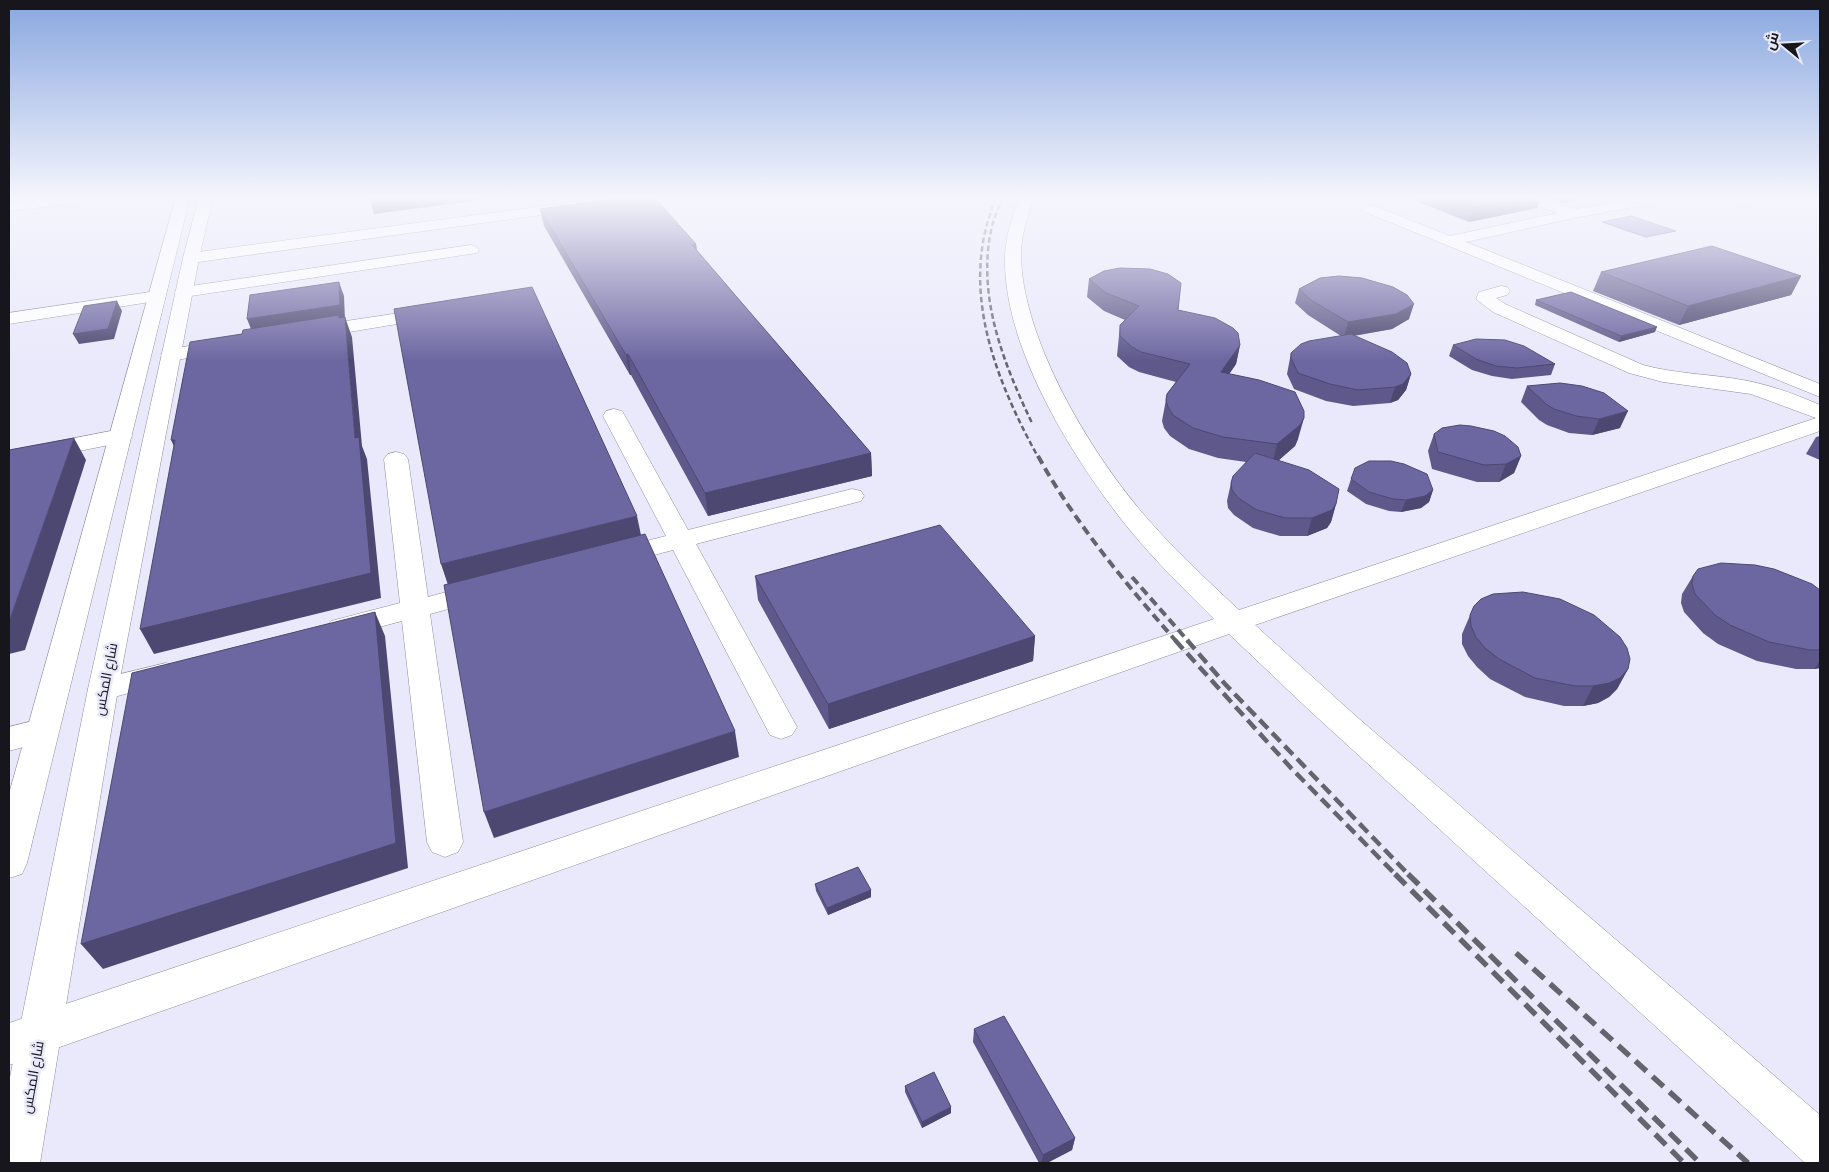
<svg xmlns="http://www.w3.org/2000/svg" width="1829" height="1172" viewBox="0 0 1829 1172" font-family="Commissioner,Cairo,sans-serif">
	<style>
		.water { fill: #9994d1; stroke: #726e9b }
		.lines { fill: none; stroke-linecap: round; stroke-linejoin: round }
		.minor-casing { stroke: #8d8c9d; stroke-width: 1 }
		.major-casing { stroke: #8d8c9d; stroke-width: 1 }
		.minor { fill: #fff; fill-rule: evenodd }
		.major { fill: #fff; fill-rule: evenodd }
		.rail-far3 { stroke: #64646e; stroke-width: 2.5; stroke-dasharray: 5.5 3; stroke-linecap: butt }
		.rail-far2 { stroke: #64646e; stroke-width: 4; stroke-dasharray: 9 5; stroke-linecap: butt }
		.rail-far1 { stroke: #64646e; stroke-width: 4.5; stroke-dasharray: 12 6; stroke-linecap: butt }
		.rail { stroke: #64646e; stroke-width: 5.5; stroke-dasharray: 15 8; stroke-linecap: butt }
		.wall { fill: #5e598a }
		.shaded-wall { fill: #4c4871 }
		.building { fill: #6d67a1; stroke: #4c4871 }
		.labels { text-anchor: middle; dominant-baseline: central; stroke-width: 5; stroke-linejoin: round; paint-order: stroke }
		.street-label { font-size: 14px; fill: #16161c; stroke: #e9e9fb }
	</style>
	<rect width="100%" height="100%" fill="#e9e9fb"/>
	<!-- water -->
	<polygon class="water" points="1631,216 1676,231 1646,237 1602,222"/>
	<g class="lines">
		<defs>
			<g id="minor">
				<polygon points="57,197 100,197 98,200 93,201 9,211 9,203"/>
				<polygon points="612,197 650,197 648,200 643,201 191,263 185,261 183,258 185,255 191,253"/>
				<path d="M1020 197H1034C1027 217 1020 239 1021 260 1025 342 1088 448 1140 510 1170 546 1205 578 1239 610L1816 418 1751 394 1663 382 1629 373 1493 312 1476 299 1479 292 1501 286 1507 287 1510 291 1507 295 1496 298 1505 304 1643 365C1676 374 1710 374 1743 380 1770 385 1795 394 1820 405V431L1255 625 1358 718 1820 1115V1163L1804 1162 1309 710 1229 634 9 1065V1023L1214 619C1182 587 1148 554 1121 519 1069 452 1004 346 1005 259 1005 238 1012 217 1020 197Z"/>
				<polygon points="1518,197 1539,197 1576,209 1644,197 1674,197 1672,200 1667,201 1574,218 1466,242 1820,384 1820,397 1365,212 1363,209 1365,206 1375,206 1450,236 1558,213 1520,200"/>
				<path d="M1722 197H1767L1765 200C1751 204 1738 204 1724 200Z"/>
				<polygon points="471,245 477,247 479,250 477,253 184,297 178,296 175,292 178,288 184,287"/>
				<polygon points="157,291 163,292 166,296 163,300 9,324 9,313"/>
				<polygon points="433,308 439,309 442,313 439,317 313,338 306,336 304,332 306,328 313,326"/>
				<polygon points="226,340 233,342 236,346 233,350 171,361 164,359 161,355 164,351 171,349"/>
				<polygon points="614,409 622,411 625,416 688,530 852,489 861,491 864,496 861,501 696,544 797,727 792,735 781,739 770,735 673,550 616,565 607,563 603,557 607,551 666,536 603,416 606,411"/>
				<polygon points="121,429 129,431 132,436 129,441 9,465 9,451"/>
				<polygon points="396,452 404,454 408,459 428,597 483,582 493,585 497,591 493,597 430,614 463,842 458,852 445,857 432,852 427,842 402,621 341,637 331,635 327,628 331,621 400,603 384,459 388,454"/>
				<polygon points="166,663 177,666 181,673 177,680 103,700 92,697 88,689 92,681"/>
				<polygon points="41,719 52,723 57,731 52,739 9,751 9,727"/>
			</g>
			<g id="major">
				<polygon points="176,197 190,197 27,863 22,874 9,878 9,794"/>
				<polygon points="199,197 213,197 199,258 118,689 40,1163 9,1163 9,1082 88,689 183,258"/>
			</g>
		</defs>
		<!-- minor casing -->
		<use href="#minor" class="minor-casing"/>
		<!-- major casing -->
		<use href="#major" class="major-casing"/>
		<!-- minor -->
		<use href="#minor" class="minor"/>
		<!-- major -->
		<use href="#major" class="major"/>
		<!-- rail-far3 -->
		<g class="rail-far3">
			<path d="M996 197C990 214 984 231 982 249 972 322 1004 395 1038 457"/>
			<path d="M1003 197C999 206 995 216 992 226 976 295 1003 362 1032 423"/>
		</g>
		<!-- rail-far2 -->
		<g class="rail-far2">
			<path d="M1038 456C1075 523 1126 584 1176 641"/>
			<polyline points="1132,577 1188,641"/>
		</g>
		<!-- rail-far1 -->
		<g class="rail-far1">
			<polyline points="1175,640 1291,768 1396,875"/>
			<polyline points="1187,640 1225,684 1409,875"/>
		</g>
		<!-- rail -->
		<g class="rail">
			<polyline points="1395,874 1684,1163"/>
			<polyline points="1408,874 1700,1163"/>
			<polyline points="1516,953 1748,1163"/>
		</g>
	</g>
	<!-- wall -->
	<g class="wall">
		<polygon points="1406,197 1541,197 1537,208 1469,222"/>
		<polygon points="1545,197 1592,197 1563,203"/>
		<polygon points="540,209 696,244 697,250 871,453 872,476 708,516 631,375 630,375 544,226"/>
		<polygon points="1601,272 1801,276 1791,295 1679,325 1593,291"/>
		<polygon points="1089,279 1178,310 1240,345 1236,364 1229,374 1298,439 1295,446 1278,461 1336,504 1331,522 1327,528 1307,536 1280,536 1253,528 1234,515 1228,508 1227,501 1231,483 1246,462 1218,458 1189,449 1170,436 1164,428 1162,421 1167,394 1176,382 1139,372 1129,367 1117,356 1120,325 1125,320 1104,311 1087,297"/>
		<polygon points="1299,289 1409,319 1392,329 1354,336 1411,374 1406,390 1398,400 1390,403 1353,406 1326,401 1294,389 1287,374 1291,353 1341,336 1308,315 1295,303"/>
		<polygon points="1536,300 1655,332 1619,342 1535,305"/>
		<polygon points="1453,345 1555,364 1551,375 1512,379 1492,376 1472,370 1449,356"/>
		<polygon points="1527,386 1620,428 1592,435 1569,433 1547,425 1539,420 1521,402"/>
		<polygon points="1434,434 1521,456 1514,473 1499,482 1477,482 1432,469 1428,451"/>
		<polygon points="1820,436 1820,460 1806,454 1816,437"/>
		<polygon points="1351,479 1433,490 1429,502 1421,508 1401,512 1389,511 1366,504 1347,491"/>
		<polygon points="755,576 1035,636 1033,661 829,729 758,600"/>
		<polygon points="1693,576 1820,590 1820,668 1814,669 1796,669 1757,661 1718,644 1703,633 1684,612 1681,603 1682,594"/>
		<polygon points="1474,606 1628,669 1617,689 1609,697 1598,703 1583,706 1564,706 1525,697 1490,679 1477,667 1468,656 1462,644 1462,634"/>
		<polygon points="815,884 871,890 871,897 828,915 816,891"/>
		<polygon points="974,1029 1075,1138 1072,1150 1047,1163 1039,1163 973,1042"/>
		<polygon points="905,1086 951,1113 922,1128 905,1092"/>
	</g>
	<!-- shaded-wall -->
	<g class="shaded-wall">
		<polygon points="369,197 487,197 488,199 374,214"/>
		<polygon points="1526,197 1541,197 1537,208 1469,222 1474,207"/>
		<polygon points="1565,197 1592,197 1563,203"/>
		<polygon points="696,244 698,262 692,245"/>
		<polygon points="1801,276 1791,295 1679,325 1688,306"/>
		<polygon points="339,282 344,296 345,320 253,334 247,319"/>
		<polygon points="117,301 122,311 114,339 79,344 73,334"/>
		<polygon points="1414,304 1409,319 1392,329 1344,337 1348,322"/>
		<polygon points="345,317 352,337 362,446 367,459 381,598 154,654 140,629 355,438"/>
		<polygon points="1657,327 1655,332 1619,342 1621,336"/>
		<polygon points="1240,345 1236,364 1217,392 1221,372"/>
		<polygon points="628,354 631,375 630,375 626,355"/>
		<polygon points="1411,374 1406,390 1398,400 1390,403 1395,387"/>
		<polygon points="1628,411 1620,428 1592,435 1599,419"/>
		<polygon points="1304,418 1298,439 1295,446 1272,466 1277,444"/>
		<polygon points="74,438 86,460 25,650 9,654 9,622"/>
		<polygon points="171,440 175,440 182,463"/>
		<polygon points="871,453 872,476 708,516 705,493"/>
		<polygon points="1521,456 1514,473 1499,482 1506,464"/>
		<polygon points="1433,490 1429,502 1421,508 1401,512 1406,500"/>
		<polygon points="1336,504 1331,522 1327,528 1307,536 1312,518"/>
		<polygon points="637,516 642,540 449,588 441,564"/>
		<polygon points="375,612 385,636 408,868 103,969 81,944"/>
		<polygon points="1035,636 1033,661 829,729 828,704"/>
		<polygon points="1820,661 1820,668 1814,669"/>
		<polygon points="1628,669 1617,689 1609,697 1598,703 1583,706 1593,686"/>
		<polygon points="735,731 739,757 494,838 484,812"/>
		<polygon points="871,890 871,897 828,915 827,908"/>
		<polygon points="951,1107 951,1113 922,1128 922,1122"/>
		<polygon points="1075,1138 1072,1150 1047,1163 1041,1163 1043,1155"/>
	</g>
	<!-- building -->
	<g class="building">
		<polygon points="624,197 654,197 696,244 692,245 871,453 705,493 628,354 626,355 540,209"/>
		<polygon points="1447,197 1526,197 1474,207"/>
		<polygon points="1712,246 1801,276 1688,306 1601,272"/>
		<polygon points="1120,268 1150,269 1168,274 1181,283 1178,310 1215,318 1233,328 1238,333 1240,345 1221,372 1259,380 1295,392 1304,411 1304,418 1300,425 1277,444 1223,437 1193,428 1173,415 1168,407 1166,400 1167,394 1190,364 1141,352 1132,347 1120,336 1120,325 1139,306 1106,293 1089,279 1104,271"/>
		<polygon points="1339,276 1362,278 1393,287 1407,295 1414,304 1396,314 1348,322 1311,300 1299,289 1320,278"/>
		<polygon points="339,282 340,305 247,319 250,295"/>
		<polygon points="532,287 637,516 441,564 394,309"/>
		<polygon points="1571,292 1657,327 1621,336 1536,300"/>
		<polygon points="117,301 108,329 73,334 84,306"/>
		<polygon points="339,315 339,318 345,317 355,438 359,437 371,573 140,629 175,440 171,440 190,342 242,334 243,330"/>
		<polygon points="1351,334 1392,352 1407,363 1411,374 1403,384 1395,387 1358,390 1330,384 1298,373 1291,358 1291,353 1301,344 1309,341"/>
		<polygon points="1476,339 1505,340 1524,346 1555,364 1517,368 1496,366 1476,359 1453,345"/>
		<polygon points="1560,383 1582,386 1604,393 1628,411 1599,419 1576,416 1554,409 1546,404 1527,386"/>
		<polygon points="1460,425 1471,426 1494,431 1505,436 1518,447 1521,456 1506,464 1484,465 1438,452 1434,434 1442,428"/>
		<polygon points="74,438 9,622 9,450"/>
		<polygon points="1255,453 1309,470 1339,489 1336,504 1332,510 1312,518 1285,518 1257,510 1238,498 1232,490 1231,483 1233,476"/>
		<polygon points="1369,461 1391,461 1404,464 1427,474 1433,490 1425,496 1406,500 1393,499 1369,492 1351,479 1355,468"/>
		<polygon points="940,525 1035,636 828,704 755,576"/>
		<polygon points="645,534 735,731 484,812 444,585"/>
		<polygon points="1721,563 1755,565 1774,569 1812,584 1820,590 1820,650 1810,650 1769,642 1730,625 1715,615 1695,594 1692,584 1693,576 1698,569"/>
		<polygon points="1523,592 1560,599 1594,615 1620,637 1627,648 1630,659 1628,669 1620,678 1609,683 1593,686 1575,686 1535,678 1499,659 1485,648 1476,637 1471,626 1470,615 1474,606 1481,599 1493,594"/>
		<polygon points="375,612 396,843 81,944 132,673"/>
		<polygon points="858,867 871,890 827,908 815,884"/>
		<polygon points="1004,1016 1075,1138 1043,1155 974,1029"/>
		<polygon points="934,1072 951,1107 922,1122 905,1086"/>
	</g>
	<!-- sky -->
	<linearGradient id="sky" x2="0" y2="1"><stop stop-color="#88a7df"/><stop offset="0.55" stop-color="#f5f5fd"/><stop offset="1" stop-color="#f5f5fd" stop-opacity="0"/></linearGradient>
	<rect width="1829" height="361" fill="url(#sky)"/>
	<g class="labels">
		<!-- street labels -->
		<g class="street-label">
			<text transform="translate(105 679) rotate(-79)">شارع المكس</text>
			<text transform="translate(32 1077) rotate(-80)">شارع المكس</text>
		</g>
	</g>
	<!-- border -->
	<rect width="1829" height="1172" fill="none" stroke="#16161c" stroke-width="20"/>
	<!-- north arrow -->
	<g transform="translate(1784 45) rotate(288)" stroke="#e9e9fb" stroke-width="4" paint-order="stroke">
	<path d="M0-4L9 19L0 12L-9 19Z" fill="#16161c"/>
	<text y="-8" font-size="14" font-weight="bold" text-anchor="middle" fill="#16161c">ش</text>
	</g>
</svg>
